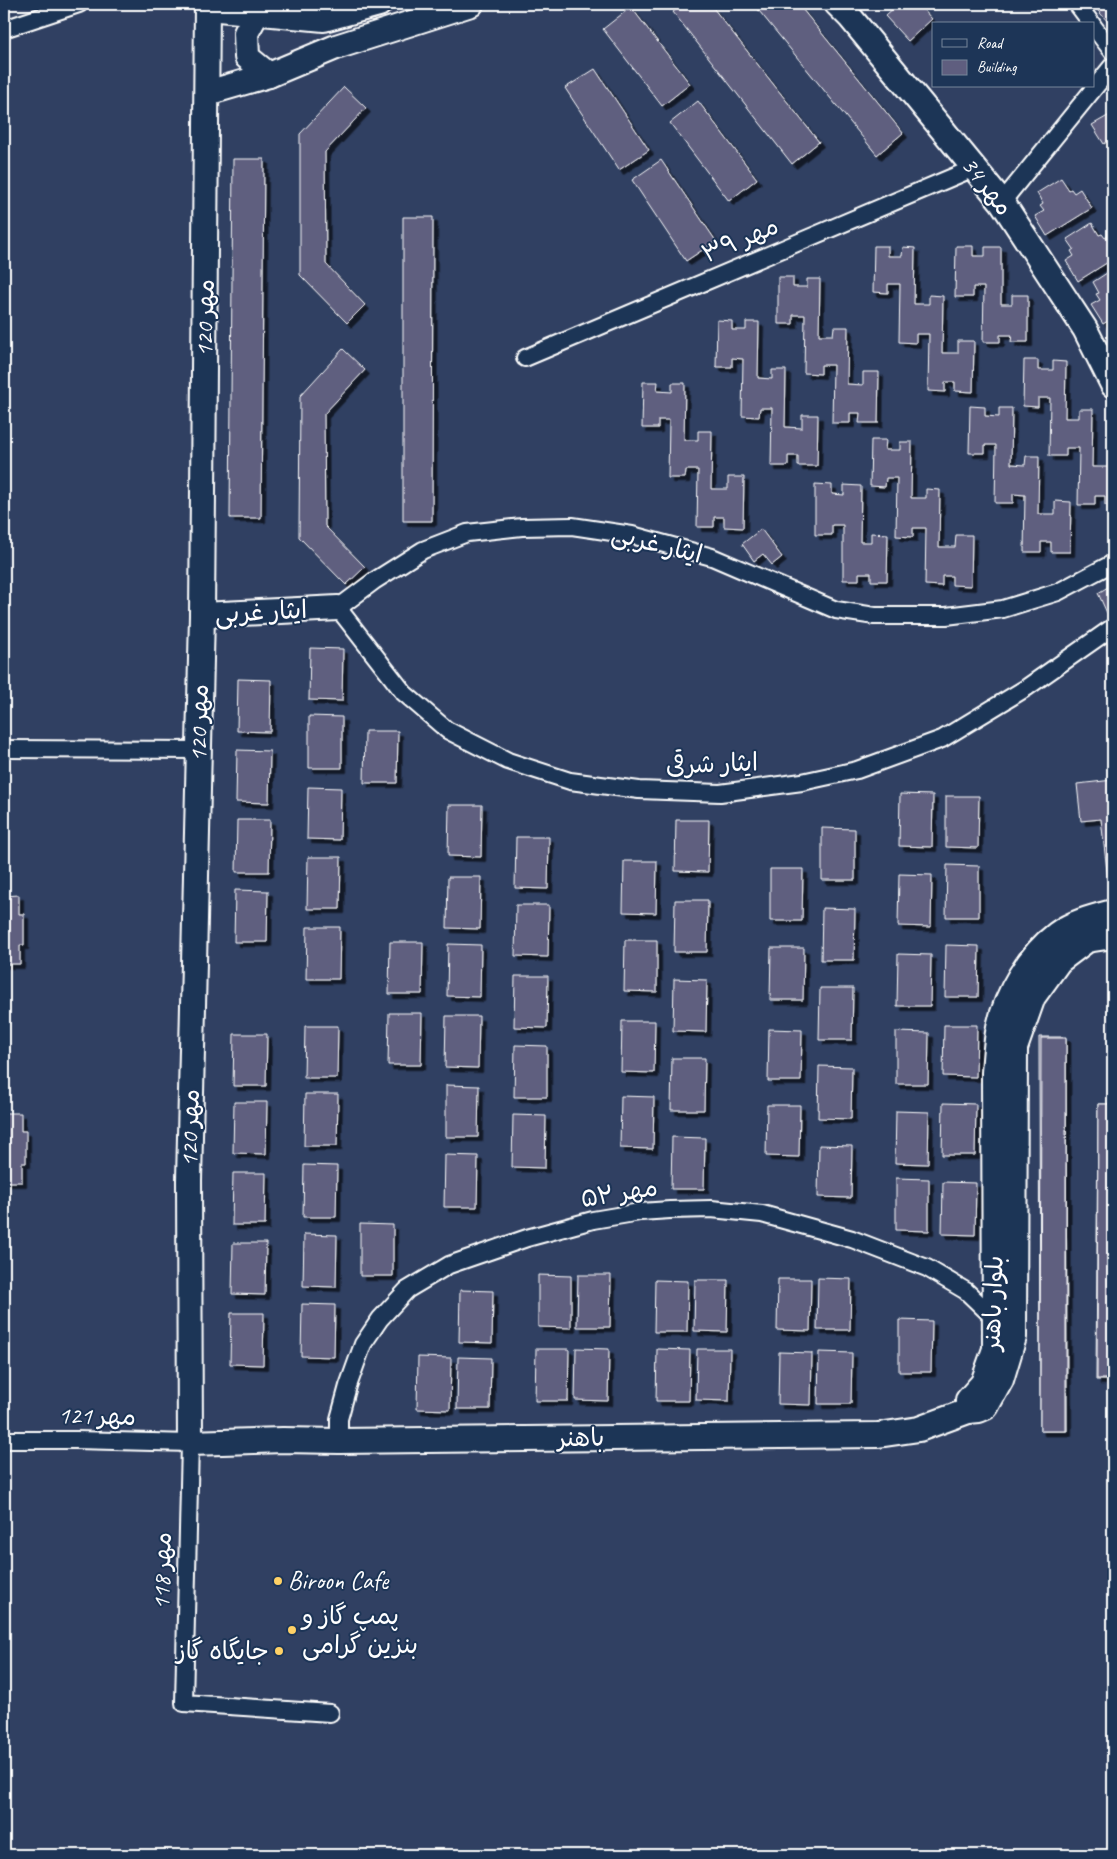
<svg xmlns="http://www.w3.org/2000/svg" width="1117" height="1859" viewBox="0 0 1117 1859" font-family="Caveat,'Playpen Sans Arabic',sans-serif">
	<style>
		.building { fill: #5f5e7f; stroke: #fff; filter: url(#shadow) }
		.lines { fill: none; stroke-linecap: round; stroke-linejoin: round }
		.street-casing { stroke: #fff; stroke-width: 20 }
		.secondary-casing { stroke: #fff; stroke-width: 28 }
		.street { stroke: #1d3557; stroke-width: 16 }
		.secondary { stroke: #1d3557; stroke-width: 24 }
		.poi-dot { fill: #ffd166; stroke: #1d3557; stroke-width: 2 }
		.labels { text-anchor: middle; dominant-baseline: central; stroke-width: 4; stroke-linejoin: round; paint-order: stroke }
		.street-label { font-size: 25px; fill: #fff; stroke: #1d3557 }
		.poi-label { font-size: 25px; fill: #fff; stroke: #1d3557; text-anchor: start }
	</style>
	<defs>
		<filter id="shadow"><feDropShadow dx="4.5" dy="4.5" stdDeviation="0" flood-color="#0009"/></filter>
	</defs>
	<rect width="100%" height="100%" fill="#304062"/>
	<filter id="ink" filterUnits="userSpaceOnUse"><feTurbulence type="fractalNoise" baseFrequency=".02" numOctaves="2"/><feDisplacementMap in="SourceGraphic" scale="10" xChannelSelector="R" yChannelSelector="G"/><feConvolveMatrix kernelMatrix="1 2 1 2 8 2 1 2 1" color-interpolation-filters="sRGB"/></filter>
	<g filter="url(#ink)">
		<!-- building -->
		<g class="building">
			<polygon points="683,4 710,4 819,142 792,164 673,12"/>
			<polygon points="758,4 798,4 903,133 877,155 755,6"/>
			<polygon points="898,4 918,4 932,19 908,41 885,16"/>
			<polygon points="1092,4 1113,4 1113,20 1109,23"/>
			<polygon points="631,7 690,84 662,106 603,29"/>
			<polygon points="595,69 649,150 619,170 565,88"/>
			<polygon points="344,87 366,108 325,152 326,264 365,305 347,323 300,275 300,134"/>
			<polygon points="698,101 757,179 729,201 670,123"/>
			<polygon points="1113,113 1113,142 1111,139 1104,144 1092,125"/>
			<polygon points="233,159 264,159 261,518 230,518"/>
			<polygon points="661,160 716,241 686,261 632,180"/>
			<polygon points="1061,178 1069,190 1071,189 1074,193 1080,189 1092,208 1047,236 1035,216 1044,211 1040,206 1043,204 1037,193"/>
			<polygon points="403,217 433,217 432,521 403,521"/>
			<polygon points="1092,223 1099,235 1102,234 1105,238 1111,234 1113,238 1113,259 1078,281 1066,261 1074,256 1071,251 1074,249 1067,239"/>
			<polygon points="874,246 888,246 888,256 902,256 903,247 915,248 914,304 929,304 929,295 943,296 942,353 958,353 958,341 974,341 973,392 955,391 955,382 945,382 945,392 928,391 929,334 916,334 916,343 899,342 900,284 888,284 888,293 873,292"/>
			<polygon points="956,246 973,246 973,256 985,256 985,247 1001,247 1001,304 1012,304 1012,295 1028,295 1028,342 1011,342 1012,335 1000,335 1000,342 983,342 984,287 973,287 973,297 955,297"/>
			<polygon points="1113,269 1113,318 1103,324 1091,305 1100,300 1096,294 1099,293 1093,282"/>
			<polygon points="778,277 793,277 793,287 807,287 807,279 820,279 819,335 833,335 834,327 848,327 847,384 863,385 863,372 879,372 878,423 859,423 860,413 850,413 850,423 832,423 833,365 821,365 821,374 804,373 805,315 793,315 793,324 778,324"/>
			<polygon points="717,320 732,321 732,330 746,330 746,322 759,322 758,378 772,379 772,370 786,370 785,427 802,428 802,415 818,415 817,466 798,466 798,456 788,456 788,466 771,466 772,408 760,408 759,417 742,416 743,359 732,358 732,367 716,367"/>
			<polygon points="343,349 365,370 324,414 325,526 365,567 346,585 299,537 300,396"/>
			<polygon points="1024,360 1038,360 1038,370 1053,370 1053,361 1066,362 1065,418 1079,418 1079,409 1093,409 1092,467 1108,467 1109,455 1113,455 1113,505 1105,505 1105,496 1095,496 1095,505 1078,505 1079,448 1066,448 1066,456 1049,456 1050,398 1038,398 1038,407 1023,406"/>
			<polygon points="643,382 658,382 657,391 672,392 672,383 685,383 684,440 698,440 698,431 712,431 711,489 728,489 728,477 744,477 743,528 724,527 724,517 714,517 714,527 697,527 698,470 686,470 685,478 668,478 669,420 658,420 658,428 642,428"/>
			<polygon points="970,406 985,407 985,416 999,417 999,408 1012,408 1011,464 1025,465 1026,456 1039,456 1038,514 1055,514 1055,501 1071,502 1070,552 1051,552 1051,542 1041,542 1041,552 1024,552 1025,495 1013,494 1013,503 995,503 996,445 985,445 985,453 969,453"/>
			<polygon points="871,440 886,440 885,450 900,450 900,442 912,442 911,498 926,498 926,489 940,490 939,547 955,547 956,535 972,535 971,586 952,585 952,576 942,576 942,586 925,585 926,528 913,528 913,537 896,536 897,478 886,478 885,487 870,486"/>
			<polygon points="815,484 832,485 832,494 844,495 844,485 861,486 860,542 871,542 871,533 888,534 887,581 871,581 871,573 859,573 859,580 843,580 843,525 832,525 832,535 815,535"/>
			<polygon points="761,529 782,557 772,565 763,554 754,561 742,544"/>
			<polygon points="1113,584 1113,609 1107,613 1098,593"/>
			<polygon points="310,648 343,649 342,701 309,700"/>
			<polygon points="238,679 271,680 270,732 237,731"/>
			<polygon points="309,716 342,717 342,768 309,768"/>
			<polygon points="365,731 398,731 397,783 364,783"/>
			<polygon points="237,750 270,751 269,803 236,802"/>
			<polygon points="1113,780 1113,879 1108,880 1101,819 1081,821 1077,784"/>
			<polygon points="308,787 341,788 340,840 307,839"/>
			<polygon points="900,794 933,795 932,847 899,846"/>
			<polygon points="946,796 979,796 978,848 946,847"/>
			<polygon points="449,805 482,805 481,857 448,856"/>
			<polygon points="237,820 270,820 269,872 236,872"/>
			<polygon points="676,820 709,820 708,872 675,871"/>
			<polygon points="822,828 855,829 855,880 822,880"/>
			<polygon points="516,837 549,837 548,889 515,888"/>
			<polygon points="308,857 341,857 340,909 307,909"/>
			<polygon points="624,861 657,861 656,913 623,912"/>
			<polygon points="947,865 979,866 979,917 946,917"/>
			<polygon points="770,869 803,869 802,921 770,921"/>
			<polygon points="899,874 932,875 931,927 898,926"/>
			<polygon points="448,877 481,877 480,929 447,928"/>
			<polygon points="235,890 268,891 267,942 234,942"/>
			<polygon points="19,895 19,914 24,914 24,945 20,945 20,964 4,964 4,896"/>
			<polygon points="675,900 708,900 707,952 674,952"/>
			<polygon points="516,905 549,905 548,957 515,956"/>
			<polygon points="822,908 855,909 854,960 821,960"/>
			<polygon points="307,927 340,927 339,979 306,979"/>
			<polygon points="625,940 657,940 657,992 624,991"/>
			<polygon points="390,942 423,942 422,994 389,994"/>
			<polygon points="448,944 481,945 480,997 447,996"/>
			<polygon points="946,945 979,946 978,997 945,997"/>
			<polygon points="771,948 804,948 803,1000 770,1000"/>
			<polygon points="898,954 931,955 930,1006 897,1006"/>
			<polygon points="515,976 548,976 547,1028 514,1027"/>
			<polygon points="674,979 707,980 706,1032 673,1031"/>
			<polygon points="820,988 853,988 852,1040 819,1040"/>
			<polygon points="389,1013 422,1013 421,1065 388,1065"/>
			<polygon points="446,1016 479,1016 478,1068 445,1067"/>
			<polygon points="622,1021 655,1021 654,1073 621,1072"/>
			<polygon points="944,1025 977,1025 976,1077 943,1076"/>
			<polygon points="305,1026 338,1026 337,1078 304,1078"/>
			<polygon points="769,1029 802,1030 801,1081 768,1081"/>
			<polygon points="896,1032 929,1033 928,1084 896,1084"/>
			<polygon points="234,1034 267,1034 266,1086 233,1086"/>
			<polygon points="1039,1037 1066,1037 1067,1431 1040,1431"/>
			<polygon points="1041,1038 1066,1038 1066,1431 1040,1431"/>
			<polygon points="515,1045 547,1046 547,1097 514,1097"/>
			<polygon points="672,1058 705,1058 704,1110 671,1110"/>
			<polygon points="819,1066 852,1067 851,1119 818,1118"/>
			<polygon points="446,1085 479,1086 478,1137 446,1137"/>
			<polygon points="305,1094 338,1094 337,1146 304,1146"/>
			<polygon points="621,1096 654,1097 653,1149 620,1148"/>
			<polygon points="234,1102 267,1102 266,1154 233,1153"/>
			<polygon points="943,1103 976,1104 975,1155 942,1155"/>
			<polygon points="1098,1104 1113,1104 1113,1380 1096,1380"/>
			<polygon points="1098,1104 1113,1104 1113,1379 1097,1379"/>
			<polygon points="767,1105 800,1105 799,1157 766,1156"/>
			<polygon points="896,1111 929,1112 928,1164 895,1163"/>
			<polygon points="4,1113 21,1113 21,1131 26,1131 26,1163 22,1163 22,1182 4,1182"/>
			<polygon points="513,1115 546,1116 545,1168 512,1167"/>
			<polygon points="672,1137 705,1138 704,1189 671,1189"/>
			<polygon points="819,1145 852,1146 851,1198 818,1197"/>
			<polygon points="445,1155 478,1156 477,1207 444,1207"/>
			<polygon points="304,1165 337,1166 336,1217 303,1217"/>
			<polygon points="233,1173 266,1173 265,1225 232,1225"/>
			<polygon points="896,1178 929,1179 929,1231 896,1230"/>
			<polygon points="943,1182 976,1183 975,1235 942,1234"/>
			<polygon points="360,1224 393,1225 393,1276 360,1276"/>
			<polygon points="304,1234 337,1235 336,1287 303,1286"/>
			<polygon points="233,1243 266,1243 265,1295 232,1294"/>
			<polygon points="538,1275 571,1276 571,1328 538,1327"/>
			<polygon points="578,1275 611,1275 610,1327 577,1327"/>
			<polygon points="818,1278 851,1279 850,1330 817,1330"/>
			<polygon points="778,1279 811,1279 810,1331 777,1330"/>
			<polygon points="655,1280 688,1281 687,1332 654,1332"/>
			<polygon points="695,1280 728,1280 727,1332 694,1331"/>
			<polygon points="460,1290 493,1291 492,1343 459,1342"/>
			<polygon points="302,1304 335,1305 334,1357 301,1356"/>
			<polygon points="231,1313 264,1313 263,1365 230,1364"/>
			<polygon points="899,1320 932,1321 931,1372 899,1372"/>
			<polygon points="576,1348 609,1349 608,1401 575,1400"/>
			<polygon points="536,1349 569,1349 568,1401 535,1401"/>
			<polygon points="657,1349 690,1350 689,1401 656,1401"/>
			<polygon points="697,1349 730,1349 729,1401 696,1400"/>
			<polygon points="779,1352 812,1353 811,1405 778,1404"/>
			<polygon points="819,1352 852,1353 851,1404 818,1404"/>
			<polygon points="418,1357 451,1358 450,1410 417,1409"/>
			<polygon points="458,1357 491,1358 490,1409 457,1409"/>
		</g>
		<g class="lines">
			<defs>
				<g id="street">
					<polyline points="1077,4 1092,24"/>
					<polyline points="324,19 324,4"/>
					<polyline points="1093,26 1113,52"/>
					<polyline points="4,29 79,4"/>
					<polyline points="1002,202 1113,65"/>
					<polyline points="525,358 974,168"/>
					<polyline points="1113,563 1058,592 1003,609 946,616 875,616 836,610 712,557 632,535 572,526 522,527 467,533 423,550 374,581 338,608 404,693 447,730 508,761 570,781 639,790 720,793 802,782 857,770 942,739 1026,688 1113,627"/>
					<polyline points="4,749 199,750"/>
					<polyline points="4,1440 76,1440 190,1443 184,1703 330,1713"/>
					<polyline points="339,1441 339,1419 348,1386 363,1344 380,1319 407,1290 449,1265 527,1238 593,1220 640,1212 670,1210 711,1209 762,1214 852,1239 927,1268 966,1291 996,1320"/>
				</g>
				<g id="secondary">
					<polyline points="207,4 202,615 189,1180 190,1443 283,1440 339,1441 878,1435 919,1429 968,1411 979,1410 986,1407 1001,1380 1014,1337 1015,1048 1033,997 1059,961 1087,940 1113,936"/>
					<polyline points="837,4 850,17 1002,202 1085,329 1113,385"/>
					<polyline points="208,8 324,19 379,4"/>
					<polyline points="257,13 246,33 247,57 269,75"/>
					<polyline points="207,93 269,75 336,47 471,4"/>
					<polyline points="202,615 338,608"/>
					<path d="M968 1411V1400L983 1383 995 1349 994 1073C995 1058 996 1042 999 1027 1007 993 1028 956 1057 934 1073 922 1094 917 1113 912"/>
				</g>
			</defs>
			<!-- street casing -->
			<use href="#street" class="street-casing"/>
			<!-- secondary casing -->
			<use href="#secondary" class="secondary-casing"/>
			<!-- street -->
			<use href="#street" class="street"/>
			<!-- secondary -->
			<use href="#secondary" class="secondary"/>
		</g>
	</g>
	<!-- markers -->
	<g class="poi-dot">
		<circle cx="278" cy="1581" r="5"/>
		<circle cx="292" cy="1630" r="5"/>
		<circle cx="279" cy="1651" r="5"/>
	</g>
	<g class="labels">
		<!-- street labels -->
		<g class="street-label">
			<text transform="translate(987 186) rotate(52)">مهر 34</text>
			<text transform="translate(740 240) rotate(-23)">مهر ۳۹</text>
			<text transform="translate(205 318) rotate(-89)">مهر 120</text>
			<text transform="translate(657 544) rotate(14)">ایثار غربی</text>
			<text transform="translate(261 612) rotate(-3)">ایثار غربی</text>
			<text transform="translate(199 723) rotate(-89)">مهر 120</text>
			<text transform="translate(712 764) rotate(-2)">ایثار شرقی</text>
			<text transform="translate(190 1128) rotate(-89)">مهر 120</text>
			<text transform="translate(619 1193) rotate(-9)">مهر ۵۲</text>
			<text transform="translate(993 1303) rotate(-88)">بلوار باهنر</text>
			<text transform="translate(97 1416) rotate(1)">مهر 121</text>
			<text transform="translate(581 1438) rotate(-1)">باهنر</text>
			<text transform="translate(162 1571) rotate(-89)">مهر 118</text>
		</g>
		<!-- poi labels -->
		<g class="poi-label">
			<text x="288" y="1581">Biroon Cafe</text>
			<text x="302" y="1616">پمپ گاز و<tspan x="302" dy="29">بنزین گرامی</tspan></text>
			<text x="269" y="1651" text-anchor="end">جایگاه گاز</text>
		</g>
	</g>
	<!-- margin -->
	<rect width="1117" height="1859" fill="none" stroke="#1d3557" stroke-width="20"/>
	<rect x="10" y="10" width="1097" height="1839" fill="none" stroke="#fff" stroke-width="2" filter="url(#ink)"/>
	<!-- legend -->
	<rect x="932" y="22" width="162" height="65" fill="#1d3557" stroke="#77869a"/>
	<rect x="942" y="39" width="25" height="8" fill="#1d3557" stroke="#77869a"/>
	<text x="977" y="48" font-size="15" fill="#ffffff">Road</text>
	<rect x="942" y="60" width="25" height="15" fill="#5f5e7f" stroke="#77869a"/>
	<text x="977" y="72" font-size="15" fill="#ffffff">Building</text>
</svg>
